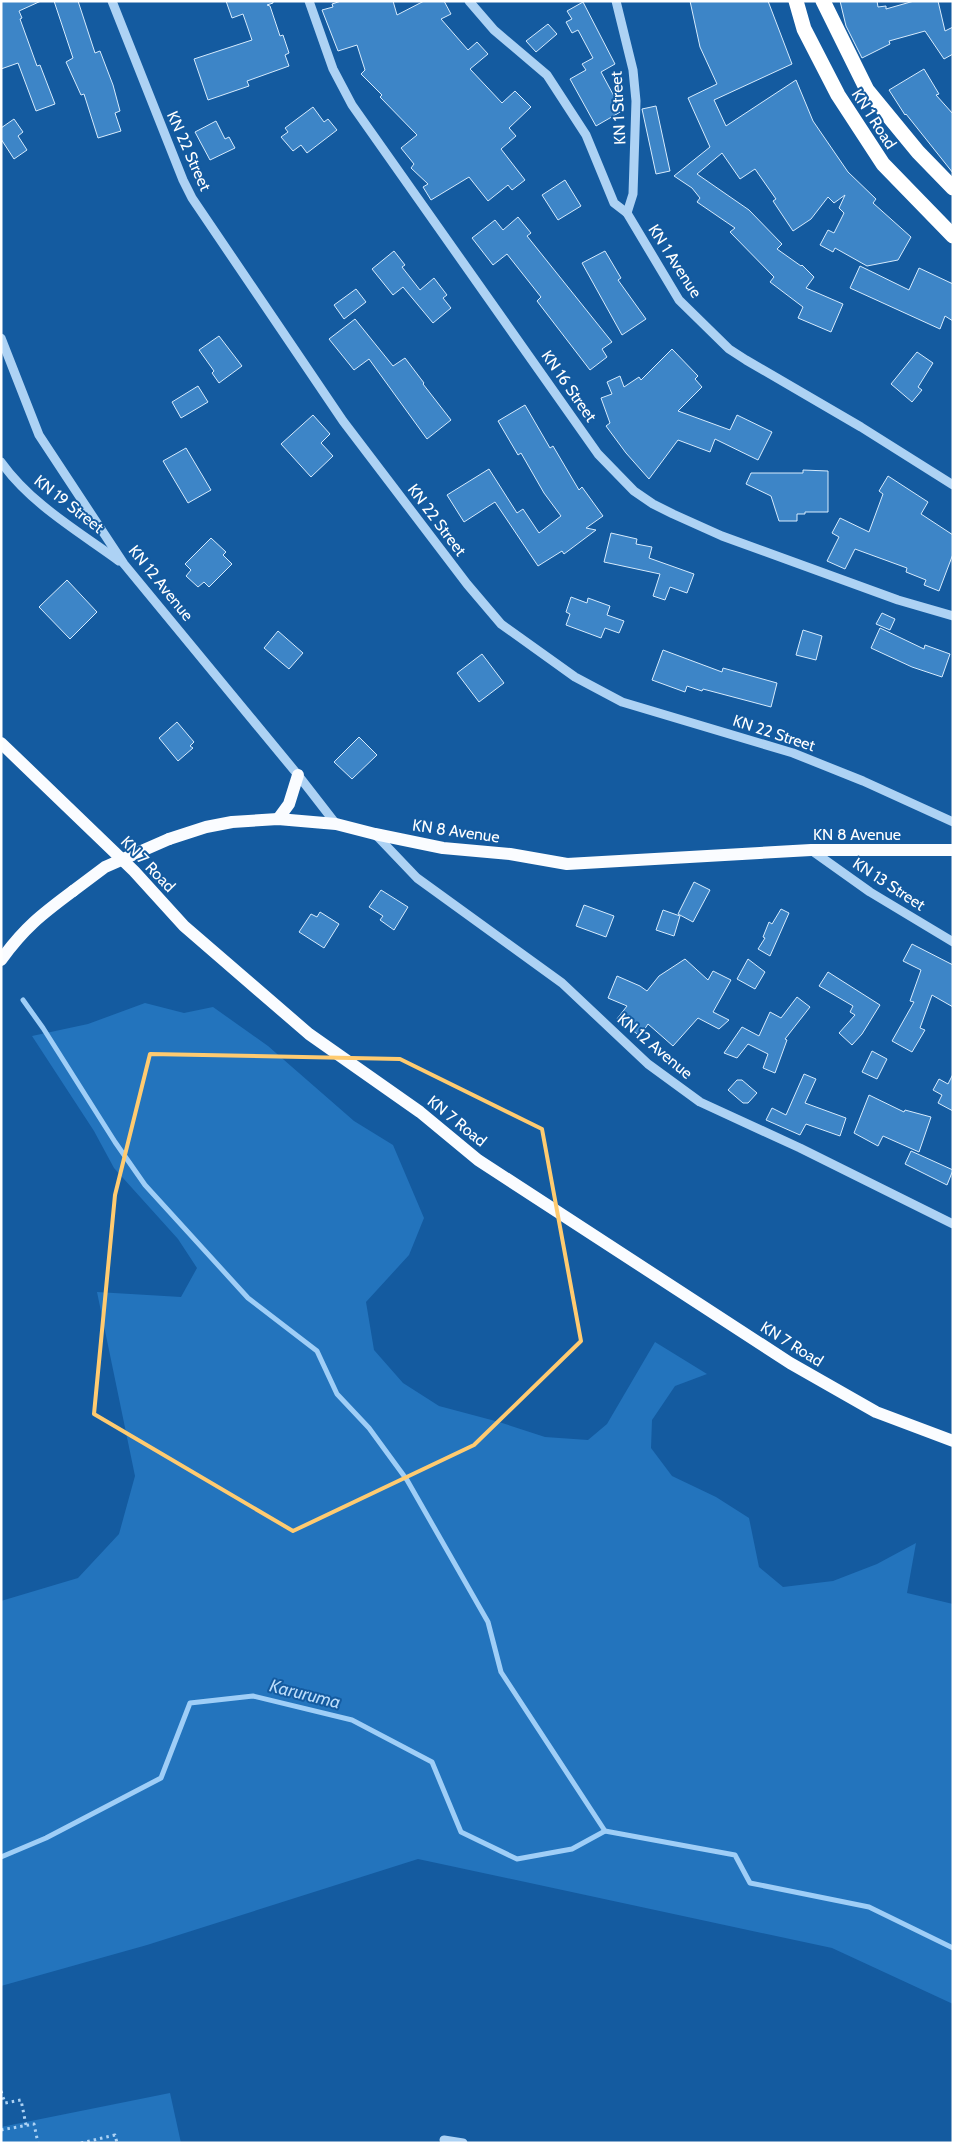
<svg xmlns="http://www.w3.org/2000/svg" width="954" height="2144" viewBox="0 0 954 2144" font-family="Cabin,sans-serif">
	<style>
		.green { fill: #2374bd }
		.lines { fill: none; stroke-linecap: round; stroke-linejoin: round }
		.stream { stroke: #9fcef7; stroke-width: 5 }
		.building { fill: #3d85c7; stroke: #d6ebfd }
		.path { stroke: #add2f4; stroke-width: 3; stroke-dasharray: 2.5 4; stroke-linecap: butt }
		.minor { stroke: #add2f4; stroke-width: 9 }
		.major { stroke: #fafcff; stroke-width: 12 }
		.highway { stroke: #fff; stroke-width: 15 }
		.major-bridge { stroke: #fafcff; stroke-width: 12 }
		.marked { fill: none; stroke: #ffcb70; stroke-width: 4; stroke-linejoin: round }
		.labels { text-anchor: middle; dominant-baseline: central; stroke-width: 4; stroke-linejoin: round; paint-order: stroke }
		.street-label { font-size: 16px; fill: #fff; stroke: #145ba0 }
		.water-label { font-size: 18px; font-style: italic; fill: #badcfa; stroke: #145ba0 }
	</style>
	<rect width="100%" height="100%" fill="#145ba0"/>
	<!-- green -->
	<g class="green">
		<polygon points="145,1003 184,1013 213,1007 268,1046 354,1121 393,1145 424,1218 409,1255 366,1302 374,1350 403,1383 439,1406 499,1422 545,1437 588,1440 607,1424 655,1342 707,1374 675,1386 652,1420 651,1448 672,1476 716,1497 749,1518 759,1567 783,1587 833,1581 877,1564 916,1543 907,1593 953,1604 953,2004 832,1948 418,1859 147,1945 1,1986 1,1601 78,1578 119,1534 135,1476 97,1292 181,1297 197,1268 178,1239 114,1168 94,1131 32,1036 88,1024"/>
		<polygon points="170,2093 181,2143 1,2143 1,2127"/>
	</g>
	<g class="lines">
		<!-- stream -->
		<g class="stream">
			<polyline points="23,1000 43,1028 115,1142 145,1185 248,1298 317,1351 337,1394 369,1428 407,1480 488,1622 501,1672 605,1831 735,1855 750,1883 869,1907 953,1948"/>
			<polyline points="1,1857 46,1838 161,1778 190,1703 253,1696 352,1720 432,1762 461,1832 517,1859 572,1849 605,1831"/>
		</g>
	</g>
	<!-- building -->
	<g class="building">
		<polygon points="1,1 41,1 19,11 22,18 20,19 37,66 40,65 55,104 36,111 18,63 1,69"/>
		<polygon points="54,1 78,1 95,53 100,51 113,85 120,111 115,113 121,131 98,138 84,94 81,95 66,62 73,58"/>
		<polygon points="226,1 273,1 273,3 267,5 270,6 280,36 283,35 289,53 285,55 289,66 247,81 249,86 208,100 194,59 252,40 243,14 232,18"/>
		<polygon points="341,1 393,1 397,15 424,1 444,1 451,14 441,19 468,50 477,42 488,54 470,69 502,103 515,91 531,107 509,128 516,136 501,149 525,180 512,190 508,185 488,201 469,177 431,200 423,187 428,184 411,168 414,164 401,148 417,135 380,97 382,95 361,74 365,70 357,45 338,51 322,10 333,7 332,4"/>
		<polygon points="690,1 768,1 792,64 714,100 726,126 796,80 813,121 848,172 876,199 873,203 911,237 898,260 867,266 835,248 833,252 820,245 828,230 834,233 844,213 839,208 845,195 834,203 828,197 811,219 793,231 773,201 776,199 755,169 740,179 722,153 697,174 749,210 782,244 777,249 801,266 802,265 814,277 806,288 843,304 831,332 798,318 803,307 770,282 774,277 730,232 735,228 697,202 700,198 692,188 674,176 710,147 688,98 717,84 700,47"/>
		<polygon points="840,1 877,1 878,7 886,6 886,9 914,1 938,1 945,31 953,27 953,54 944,59 925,31 889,41 890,44 862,58 846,26"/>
		<polygon points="583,2 615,64 601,72 622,111 596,126 570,79 586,70 582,64 593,58 578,30 572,33 566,22 572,19 567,11"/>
		<polygon points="548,24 557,34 536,52 526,41"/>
		<polygon points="924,69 939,94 936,95 953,114 953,173 906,114 905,115 889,90"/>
		<polygon points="656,106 670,171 656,174 642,109"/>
		<polygon points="313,107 324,122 328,119 337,130 307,153 301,145 293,151 281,137 288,132 285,128"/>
		<polygon points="14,119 23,132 18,136 27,150 14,159 1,139 1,128"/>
		<polygon points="216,121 225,139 229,137 235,148 210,160 195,132"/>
		<polygon points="565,180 581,206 558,220 542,195"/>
		<polygon points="518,217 531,233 527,236 612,342 602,349 607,357 590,370 537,301 541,297 507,254 493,265 472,238 495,220 503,230"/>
		<polygon points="394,251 405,265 402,267 420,290 434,278 447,295 443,298 451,308 433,323 403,287 393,295 372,269"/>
		<polygon points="605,251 621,278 618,280 646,319 622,335 582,263"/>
		<polygon points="860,266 909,290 919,268 953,284 953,321 945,316 940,329 850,288"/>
		<polygon points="356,289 366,302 344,319 334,305"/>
		<polygon points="355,319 393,366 405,358 424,383 423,384 451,420 427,439 369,359 354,370 329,339"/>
		<polygon points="219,336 242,366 219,383 212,373 214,371 199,350"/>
		<polygon points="672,349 698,376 695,379 702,387 678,411 730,430 737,415 772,432 758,460 715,439 710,452 678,440 649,479 626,453 606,426 610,423 601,398 612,394 607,382 620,376 624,387 639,377 641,380"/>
		<polygon points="917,352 933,363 918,387 922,390 912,402 891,384"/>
		<polygon points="198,386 208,402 181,418 172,402"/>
		<polygon points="525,405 550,448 553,446 579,490 582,487 603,516 586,528 596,530 564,554 562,551 538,566 495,502 464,522 447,495 489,469 517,513 523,509 539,533 561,516 544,493 521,453 518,455 498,421"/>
		<polygon points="313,415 330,434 321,443 333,456 311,477 281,444"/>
		<polygon points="186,448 211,490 188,503 163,461"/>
		<polygon points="803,470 828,471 828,512 805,512 805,514 797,514 797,521 779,521 771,496 746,484 751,473 803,473"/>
		<polygon points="888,476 928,502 921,514 953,535 953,554 939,591 924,585 926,580 906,572 907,568 855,549 845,569 827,561 839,537 832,533 840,518 869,532 883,494 879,491"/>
		<polygon points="611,533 637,539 636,544 652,547 649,558 694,574 687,593 670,587 665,600 653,596 660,574 604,562"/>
		<polygon points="211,538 226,552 223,555 232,564 209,587 204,582 198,587 186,576 191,570 185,564"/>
		<polygon points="67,580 97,612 70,639 39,607"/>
		<polygon points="571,597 587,603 588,598 610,606 607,615 624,621 619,633 605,628 601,638 566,625 570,614 566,612"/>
		<polygon points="882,613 895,619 890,630 876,624"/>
		<polygon points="880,628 924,649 925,645 950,654 942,677 912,667 871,648"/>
		<polygon points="803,630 822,636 816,660 796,655"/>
		<polygon points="278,631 303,653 289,669 264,648"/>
		<polygon points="663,650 722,672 723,668 777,683 771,707 703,689 702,691 687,686 685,692 652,680"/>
		<polygon points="482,654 504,683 479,702 457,673"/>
		<polygon points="177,722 194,742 190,746 193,748 178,761 159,738"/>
		<polygon points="359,737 377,755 352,779 334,762"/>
		<polygon points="694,882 710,890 693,922 678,914"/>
		<polygon points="381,890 408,907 394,930 380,920 383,916 369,907"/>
		<polygon points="584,905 614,916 606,937 576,926"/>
		<polygon points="781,909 789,913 770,956 758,949 765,938 763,937 769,922 772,924"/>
		<polygon points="663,910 680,916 674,936 656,930"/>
		<polygon points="320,912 339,924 324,948 299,932 311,914 317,917"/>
		<polygon points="912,944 953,965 953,1007 932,995 920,1028 925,1030 912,1052 892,1041 914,1002 910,1001 921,970 903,961"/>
		<polygon points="685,959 708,980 713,971 731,980 713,1012 729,1020 719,1029 698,1018 673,1046 648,1024 640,1036 617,1019 627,1006 608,998 617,976 640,986 647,991 659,976"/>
		<polygon points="748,959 765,972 755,989 737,979"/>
		<polygon points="828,972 880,1005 862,1034 852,1045 839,1033 855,1015 850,1012 853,1006 819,986"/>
		<polygon points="797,997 810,1007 785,1039 787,1040 775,1073 763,1068 768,1054 748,1044 737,1058 724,1053 742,1027 759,1036 770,1012 781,1018"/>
		<polygon points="872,1051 887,1059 877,1079 862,1072"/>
		<polygon points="804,1074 816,1079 805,1103 846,1118 840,1136 806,1124 800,1135 766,1120 772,1108 786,1115"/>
		<polygon points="953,1074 953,1111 938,1103 942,1095 933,1090 939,1079 948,1084"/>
		<polygon points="737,1080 742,1080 757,1093 748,1103 743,1103 728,1090"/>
		<polygon points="869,1095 904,1112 905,1110 931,1117 919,1152 883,1136 878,1146 854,1133"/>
		<polygon points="911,1151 953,1170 947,1185 905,1164"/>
	</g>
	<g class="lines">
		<!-- path -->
		<g class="path">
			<polyline points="1,2091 5,2103 21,2100 26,2125"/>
			<polyline points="1,2130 34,2124 38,2143"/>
			<polyline points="81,2143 115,2135 117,2143"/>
		</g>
		<!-- minor -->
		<g class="minor">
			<polyline points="112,1 183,180 192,198 343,421 467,584 501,624 575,677 622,702 793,753 863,781 953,822"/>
			<polyline points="309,1 333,69 352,105 598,454 634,491 653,504 673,514 722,536 898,600 953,616"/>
			<polyline points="469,1 494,30 547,75 586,135 614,203 627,213 679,300 729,349 746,360 861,427 953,485"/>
			<polyline points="616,1 633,70 636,101 633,194 627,213"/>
			<polyline points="1,338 39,435 124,564 298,775 336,824"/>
			<path d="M1 462C31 504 78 531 119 561"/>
			<polyline points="376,835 417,878 562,983 648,1064 700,1102 800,1148 953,1224"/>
			<polyline points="811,850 870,892 953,942"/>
			<polyline points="444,2140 463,2143"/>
		</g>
		<!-- major -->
		<g class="major">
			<polyline points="1,743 134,871 184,926 309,1034 420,1112 478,1160 790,1363 876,1412 953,1441"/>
			<polyline points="278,819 289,804 298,775"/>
			<polyline points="169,839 206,827 232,822 278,819 336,824 375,834 443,848 510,854 567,864 811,850 953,850"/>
			<path d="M1 960C24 928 42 914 73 891"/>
		</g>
		<!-- highway -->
		<g class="highway">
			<polyline points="796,1 804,29 838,95 883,164 953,236"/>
			<polyline points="823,1 867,90 918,152 953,188"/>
		</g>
		<!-- major-bridge -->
		<polyline class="major-bridge" points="73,891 105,867 169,839"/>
	</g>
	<!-- marked area -->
	<path class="marked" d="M150 1054 400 1059 542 1129 581 1341 474 1445 293 1531 94 1414 115 1195Z"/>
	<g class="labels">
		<!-- street labels -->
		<g class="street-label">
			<text transform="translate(618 108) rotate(-93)">KN 1 Street</text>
			<text transform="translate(874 119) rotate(57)">KN 1 Road</text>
			<text transform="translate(189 151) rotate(66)">KN 22 Street</text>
			<text transform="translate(675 261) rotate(57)">KN 1 Avenue</text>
			<text transform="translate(569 386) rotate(55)">KN 16 Street</text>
			<text transform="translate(69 504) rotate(38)">KN 19 Street</text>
			<text transform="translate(437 520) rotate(53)">KN 22 Street</text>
			<text transform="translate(161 583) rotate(51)">KN 12 Avenue</text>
			<text transform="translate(774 733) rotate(18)">KN 22 Street</text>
			<text transform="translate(456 831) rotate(8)">KN 8 Avenue</text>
			<text x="857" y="834">KN 8 Avenue</text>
			<text transform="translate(148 864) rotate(46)">KN 7 Road</text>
			<text transform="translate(889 884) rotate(33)">KN 13 Street</text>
			<text transform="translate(655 1046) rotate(40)">KN 12 Avenue</text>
			<text transform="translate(457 1121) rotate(39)">KN 7 Road</text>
			<text transform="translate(792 1344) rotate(32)">KN 7 Road</text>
		</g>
		<!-- water labels -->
		<g class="water-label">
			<text transform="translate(305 1694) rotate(14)">Karuruma</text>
		</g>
	</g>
	<!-- border -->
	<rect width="954" height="2144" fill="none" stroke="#ffffff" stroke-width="5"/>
</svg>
